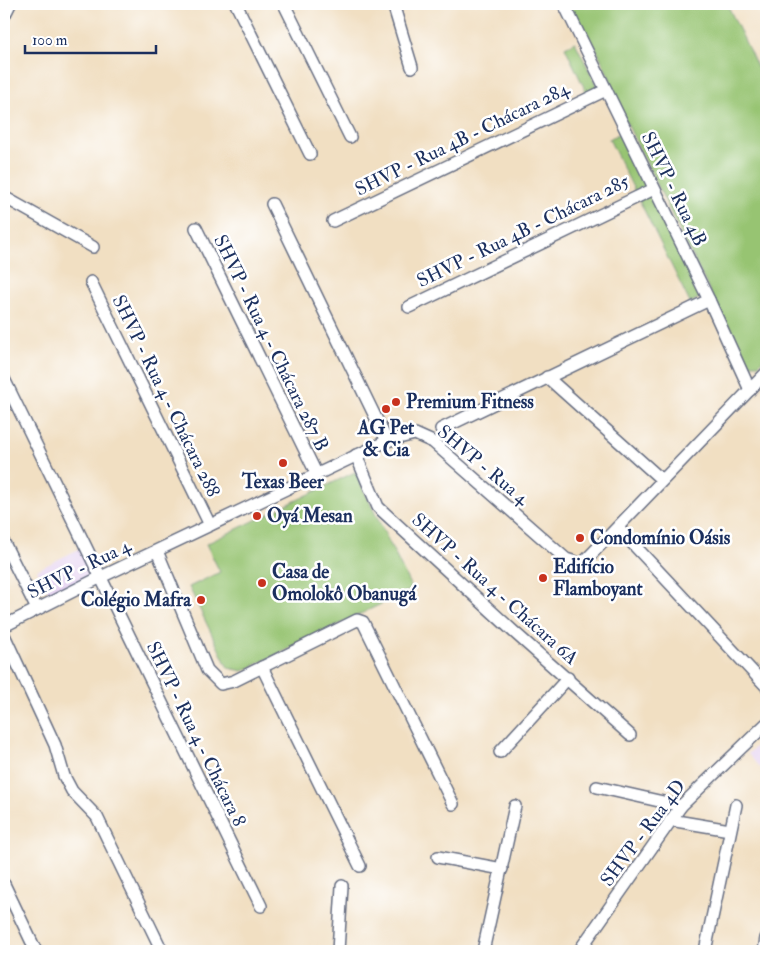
<svg xmlns="http://www.w3.org/2000/svg" width="770" height="955" viewBox="0 0 770 955" font-family="'IM FELL Double Pica',serif">
	<style>
		.built { fill: #e5d3f1 }
		.green { fill: #97c472; stroke: #597a68 }
		.lines { fill: none; stroke-linecap: round; stroke-linejoin: round }
		.minor-casing { stroke: #666d81; stroke-width: 14 }
		.minor { stroke: #fff; stroke-width: 11 }
		.poi-dot { fill: #c8321e; stroke: #fff; stroke-width: 2 }
		.labels { text-anchor: middle; dominant-baseline: central; stroke-width: 5; stroke-linejoin: round; paint-order: stroke }
		.street-label { font-size: 19px; fill: #1b2f5e; stroke: #fff }
		.poi-label { font-size: 19px; font-weight: bold; fill: #1b2f5e; stroke: #fff; text-anchor: start }
	</style>
	<rect width="100%" height="100%" fill="#fff"/>
	<filter id="ink" filterUnits="userSpaceOnUse"><feTurbulence type="fractalNoise" baseFrequency=".02" numOctaves="2"/><feDisplacementMap in="SourceGraphic" scale="10" xChannelSelector="R" yChannelSelector="G"/><feConvolveMatrix kernelMatrix="1 2 1 2 8 2 1 2 1" color-interpolation-filters="sRGB"/></filter>
	<filter id="wash" filterUnits="userSpaceOnUse"><feTurbulence type="fractalNoise" baseFrequency=".0096" numOctaves="4" result="noise"/><feDisplacementMap in="SourceGraphic" scale="20" xChannelSelector="R" yChannelSelector="G"/><feGaussianBlur stdDeviation="1.12" result="paint"/><feColorMatrix in="noise" values="0 0 0 0 0 0 0 0 0 0 0 0 0 0 0 0 0 1.4 0 .05"/><feComposite in="paint" operator="in"/></filter>
	<g filter="url(#wash)">
		<rect width="100%" height="100%" fill="#f1dfc2"/>
		<!-- built -->
		<g class="built">
			<polygon points="85,546 101,577 53,601 37,570"/>
			<polygon points="766,737 766,774 748,754"/>
		</g>
		<!-- green -->
		<g class="green">
			<polygon points="569,4 727,4 766,85 766,356 759,364 747,364 742,357 611,91 610,79 595,46 585,36"/>
			<polygon points="575,42 600,92 589,98 565,47"/>
			<polygon points="620,133 701,297 690,303 609,139"/>
			<polygon points="355,472 412,589 243,671 228,668 189,587 220,572 206,544"/>
		</g>
	</g>
	<g filter="url(#ink)">
		<g class="lines">
			<defs>
				<g id="minor">
					<polyline points="236,4 310,154"/>
					<polyline points="284,4 350,137"/>
					<polyline points="393,4 412,67"/>
					<polyline points="564,4 709,300 750,390"/>
					<polyline points="4,16 10,4"/>
					<polyline points="4,197 93,247"/>
					<polyline points="272,204 387,441"/>
					<polyline points="333,221 606,90"/>
					<polyline points="196,228 316,473"/>
					<polyline points="91,282 210,525"/>
					<polyline points="409,307 654,189"/>
					<polyline points="547,377 662,480"/>
					<polyline points="4,379 261,906"/>
					<polyline points="441,429 709,300"/>
					<polyline points="356,455 378,507 514,632 630,735"/>
					<polyline points="618,528 766,686"/>
					<polyline points="4,543 37,609"/>
					<polyline points="157,551 207,670 221,684 234,681 357,620 363,622 453,804"/>
					<polyline points="4,626 101,577 387,441 415,434 433,442 566,559 582,564 766,373"/>
					<polyline points="4,635 55,745 64,776 72,791 97,817 162,951"/>
					<polyline points="262,667 360,866"/>
					<polyline points="500,752 568,678"/>
					<polyline points="597,787 681,806"/>
					<polyline points="670,820 730,830"/>
					<polyline points="438,857 502,869"/>
					<polyline points="4,884 36,951"/>
					<polyline points="338,951 342,886"/>
					<polyline points="483,951 515,806"/>
					<polyline points="579,951 681,806 766,724"/>
					<polyline points="705,951 736,805"/>
					<polyline points="764,951 766,938"/>
				</g>
			</defs>
			<!-- minor casing -->
			<use href="#minor" class="minor-casing"/>
			<!-- minor -->
			<use href="#minor" class="minor"/>
		</g>
	</g>
	<!-- markers -->
	<g class="poi-dot">
		<circle cx="396" cy="402" r="5"/>
		<circle cx="386" cy="409" r="5"/>
		<circle cx="283" cy="463" r="5"/>
		<circle cx="257" cy="516" r="5"/>
		<circle cx="580" cy="538" r="5"/>
		<circle cx="543" cy="578" r="5"/>
		<circle cx="262" cy="583" r="5"/>
		<circle cx="201" cy="600" r="5"/>
	</g>
	<g class="labels">
		<!-- street labels -->
		<g class="street-label">
			<text transform="translate(462 139) rotate(-26)">SHVP - Rua 4B - Chácara 284</text>
			<text transform="translate(674 189) rotate(64)">SHVP - Rua 4B</text>
			<text transform="translate(523 231) rotate(-26)">SHVP - Rua 4B - Chácara 285</text>
			<text transform="translate(271 343) rotate(64)">SHVP - Rua 4 - Chácara 287 B</text>
			<text transform="translate(166 396) rotate(64)">SHVP - Rua 4 - Chácara 288</text>
			<text transform="translate(483 465) rotate(40)">SHVP - Rua 4</text>
			<text transform="translate(79 569) rotate(-26)">SHVP - Rua 4</text>
			<text transform="translate(495 589) rotate(42)">SHVP - Rua 4 - Chácara 6A</text>
			<text transform="translate(196 734) rotate(64)">SHVP - Rua 4 - Chácara 8</text>
			<text transform="translate(643 833) rotate(-53)">SHVP - Rua 4D</text>
		</g>
		<!-- poi labels -->
		<g class="poi-label">
			<text x="406" y="402">Premium Fitness</text>
			<text x="386" y="428" text-anchor="middle">AG Pet<tspan x="386" dy="22">&amp; Cia</tspan></text>
			<text x="283" y="482" text-anchor="middle">Texas Beer</text>
			<text x="267" y="516">Oyá Mesan</text>
			<text x="590" y="538">Condomínio Oásis</text>
			<text x="553" y="567">Edifício<tspan x="553" dy="22">Flamboyant</tspan></text>
			<text x="272" y="572">Casa de<tspan x="272" dy="22">Omolokô Obanugá</tspan></text>
			<text x="191" y="600" text-anchor="end">Colégio Mafra</text>
		</g>
	</g>
	<!-- margin -->
	<rect width="770" height="955" fill="none" stroke="#fff" stroke-width="20"/>
	<!-- scale -->
	<path d="M25 45v8h131v-8" fill="none" stroke="#1b2f5e" stroke-width="2.5"/>
	<text x="32" y="45" font-size="15" fill="#1b2f5e" stroke="#ffffff" stroke-width="4" paint-order="stroke">100 m</text>
</svg>
